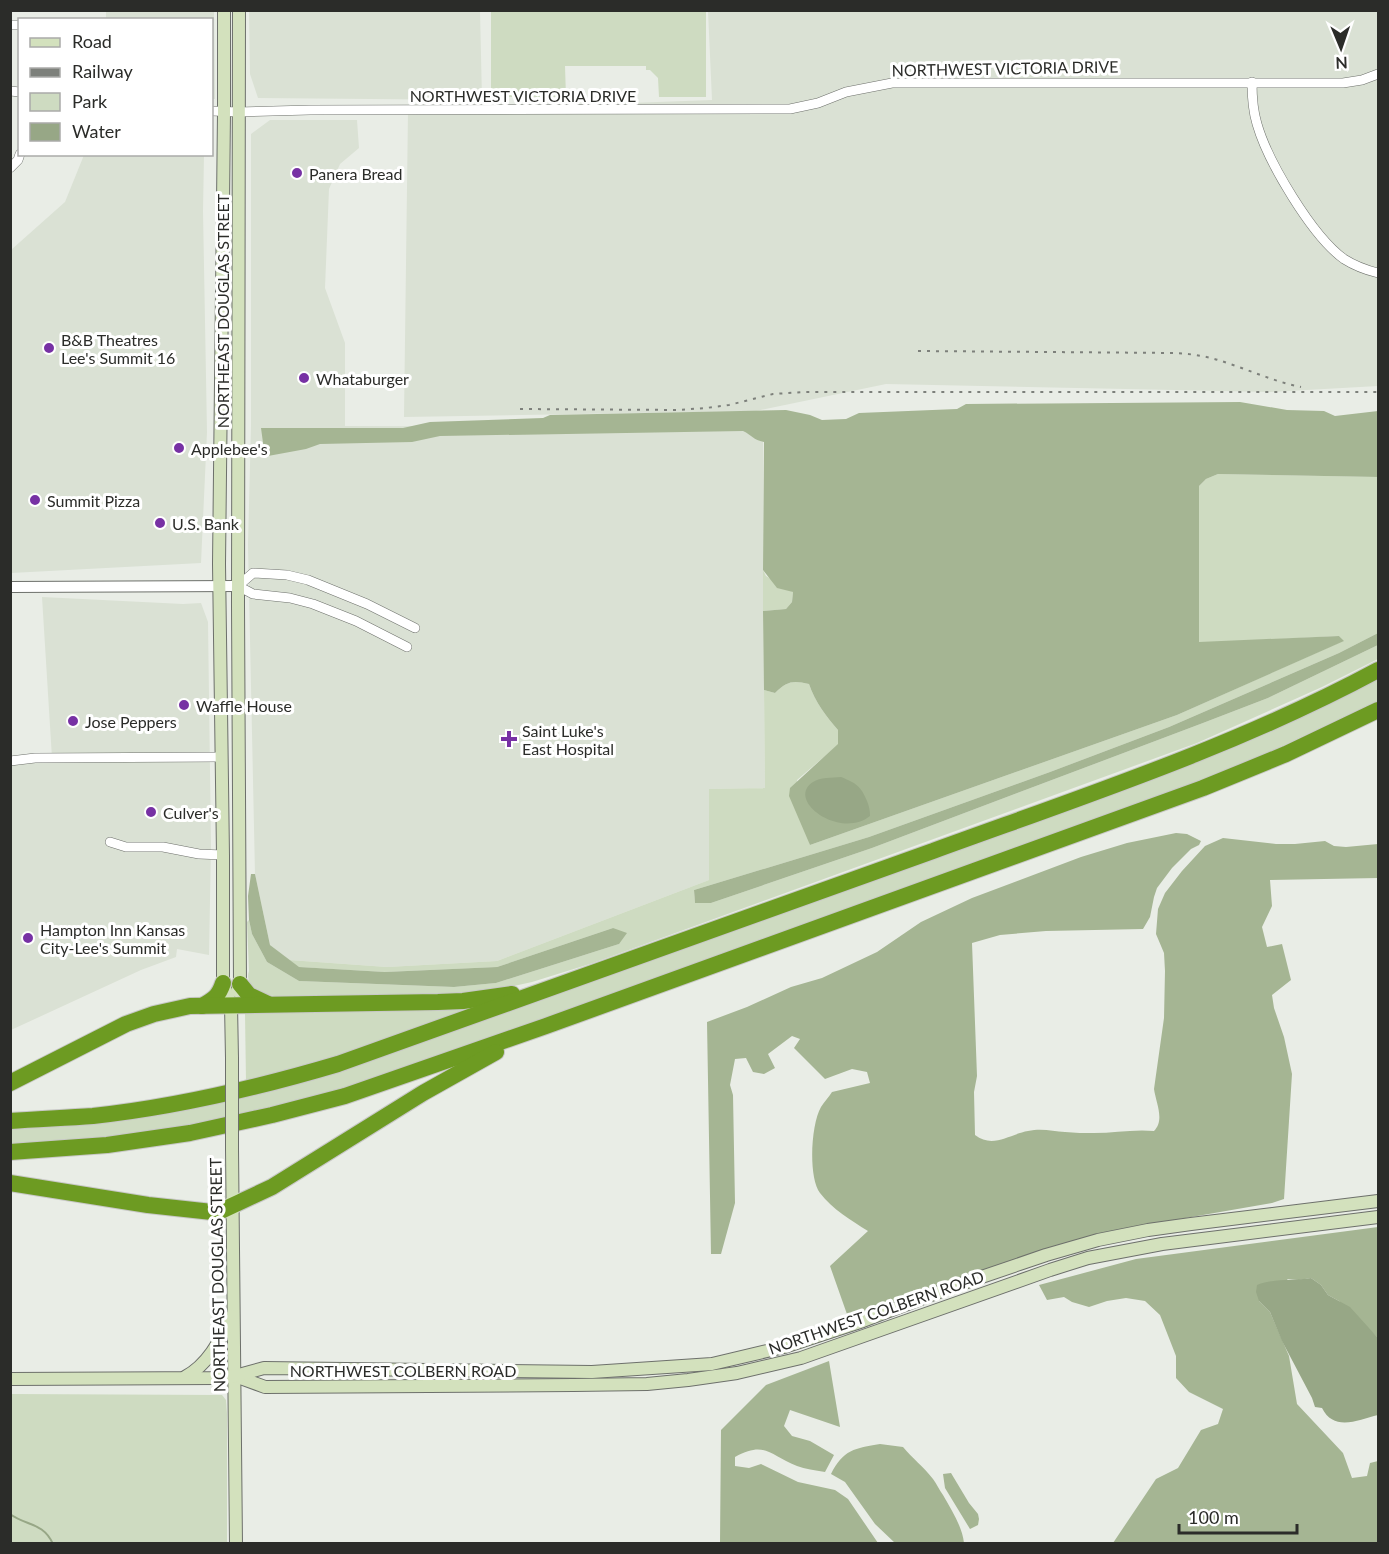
<svg xmlns="http://www.w3.org/2000/svg" width="1389" height="1554" viewBox="0 0 1389 1554" font-family="Lato,sans-serif">
	<style>
		.built { fill: #dae1d4 }
		.green { fill: #cedbc1 }
		.forest { fill: #a5b593 }
		.water { fill: #97a786 }
		.lines { fill: none; stroke-linecap: round; stroke-linejoin: round }
		.stream { stroke: #97a786; stroke-width: 2 }
		.minor-casing { stroke: #6d706b; stroke-width: 10 }
		.tertiary-casing { stroke: #6d706b; stroke-width: 12 }
		.secondary-casing { stroke: #6d706b; stroke-width: 14 }
		.motorway-casing { stroke: #c8c8c7; stroke-width: 18 }
		.minor { stroke: #fff; stroke-width: 9 }
		.tertiary { stroke: #fff; stroke-width: 10 }
		.secondary { stroke: #d3e1bd; stroke-width: 12 }
		.motorway { stroke: #6d9b22; stroke-width: 16 }
		.rail { stroke: #7d807b; stroke-width: 2; stroke-dasharray: 3 6; stroke-linecap: butt }
		.secondary-bridge-casing { stroke: #6d706b; stroke-width: 14; stroke-linecap: butt }
		.secondary-bridge { stroke: #d3e1bd; stroke-width: 12 }
		.poi-dot { fill: #7731a4; stroke: #fff; stroke-width: 2 }
		.labels { text-anchor: middle; dominant-baseline: central; stroke-width: 6; stroke-linejoin: round; paint-order: stroke }
		.street-label { font-size: 16px; fill: #2b2c29; stroke: #fff }
		.poi-label { font-size: 16px; fill: #2b2c29; stroke: #fff; text-anchor: start }
	</style>
	<rect width="100%" height="100%" fill="#e9ede6"/>
	<!-- built -->
	<g class="built">
		<polygon points="106,11 214,11 215,99 212,99 212,20 106,19"/>
		<polygon points="249,11 480,11 482,100 258,98 250,74"/>
		<polygon points="708,11 1378,11 1378,386 1271,392 886,384 756,411 404,417 408,111 712,100"/>
		<polygon points="270,120 357,120 359,148 340,164 329,189 325,288 345,343 345,426 763,427 763,570 765,788 709,789 709,880 497,961 387,967 289,960 270,945 255,874 248,545 251,426 251,134"/>
		<polygon points="84,155 204,155 203,211 207,432 201,563 11,573 11,250 65,202"/>
		<polygon points="42,597 183,604 201,603 208,622 211,846 209,955 177,949 176,957 141,970 11,1030 10,759 52,758"/>
	</g>
	<!-- green -->
	<g class="green">
		<polygon points="491,11 706,11 706,97 659,97 658,78 650,70 646,70 646,66 565,66 566,97 491,97"/>
		<path d="M1218 474 1378 477V633L1339 653 1169 727 1050 772 869 837 694 890 695 903H711L872 848 1203 723 1268 698 1378 645V659L1322 687 1197 743 593 963 532 982 495 990 463 994 274 996C262 994 244 986 249 971L247 922 249 920 252 934 267 962 299 981 454 987 496 983 619 944 613 928 497 967 385 972 298 967 289 960 387 967 497 961 709 880V789L765 788 764 690 775 693C787 681 793 680 809 684 815 702 826 716 838 730L839 744 797 780 810 845 1177 715 1343 641 1339 636 1199 643V486L1206 479Z"/>
		<polygon points="763,570 766,576 793,592 792,602 786,609 763,611"/>
		<path d="M1378 679V701L1255 759 1186 787 495 1038 339 1091 189 1127 94 1140 11 1147V1126L286 1085 1184 767C1250 741 1315 712 1378 679Z"/>
		<polygon points="486,1003 355,1050 304,1066 246,1081 245,1014 251,1012"/>
		<polygon points="11,1394 222,1395 226,1400 227,1414 227,1543 11,1543"/>
	</g>
	<!-- forest -->
	<g class="forest">
		<path d="M1240 402 1287 410 1324 411 1335 416 1378 411V477L1218 474 1206 479 1199 486V642L1339 636 1344 641 1177 715 810 845 789 796 790 788 838 744V730C826 716 815 702 809 684 793 680 787 681 775 693L764 690 763 611 786 609 792 602 793 592 777 588 763 570 764 442C753 440 752 435 743 431L440 436 412 442 320 444 306 449 268 456 264 450 261 428H403L430 422 543 418 550 415 786 410 810 415 822 420 846 419 859 413 957 409 966 404Z"/>
		<polygon points="1378,633 1378,645 1268,698 1203,723 872,848 711,903 695,903 694,890 869,837 1050,772 1169,727 1339,653"/>
		<path d="M1176 833 1187 834 1201 841 1199 845 1191 849 1172 868 1157 888 1154 897 1150 917 1143 929 1046 931 1000 935 972 943 977 1076 974 1092 975 1135C993 1149 1010 1134 1028 1131 1041 1128 1053 1131 1065 1132 1075 1133 1084 1133 1094 1133 1114 1133 1134 1129 1154 1131 1165 1120 1156 1103 1154 1089L1164 1018 1165 971 1164 953 1156 934 1158 909 1165 893 1182 871 1205 846 1223 838 1276 844H1295L1325 841 1334 846 1346 847 1378 844V878L1270 880 1272 906 1262 927 1267 947 1282 944 1291 980 1272 995 1274 1008 1284 1037 1292 1074 1284 1199 1272 1203 1128 1228 852 1319 848 1317 830 1266 868 1231C852 1221 832 1209 820 1193 808 1177 811 1124 821 1107 824 1102 829 1097 832 1092L870 1083 867 1072 852 1069 825 1079 794 1048 800 1039 792 1036 768 1054 775 1068 764 1074 753 1072 746 1058 735 1059 730 1085 733 1095 735 1203 721 1254H711L707 1022 747 1007 791 987 822 978 877 952 921 922 972 898 1081 857 1127 843Z"/>
		<polygon points="251,874 255,874 270,945 299,967 385,972 497,967 613,928 627,933 619,944 496,983 454,987 299,981 267,962 252,934 249,920 248,896"/>
		<polygon points="1378,1227 1378,1338 1339,1301 1328,1295 1321,1285 1311,1278 1299,1280 1288,1279 1259,1301 1270,1312 1289,1356 1297,1404 1343,1453 1352,1478 1367,1476 1370,1463 1378,1461 1378,1543 1113,1543 1156,1479 1178,1468 1201,1430 1218,1424 1223,1409 1189,1392 1176,1378 1176,1356 1160,1315 1145,1301 1126,1298 1107,1301 1089,1307 1072,1302 1064,1297 1047,1300 1039,1285 1136,1259"/>
		<path d="M829 1361 840 1427 790 1410 784 1426 792 1436 810 1441 834 1455 825 1472C815 1470 805 1469 797 1466 770 1456 766 1440 735 1457V1466L749 1468 761 1464 798 1482 835 1490 848 1499 878 1543H720L721 1430 766 1385Z"/>
		<path d="M880 1444 903 1447C912 1458 924 1467 933 1479 937 1484 939 1490 943 1495 952 1511 962 1526 964 1543H895L875 1524 845 1482 831 1474C843 1450 855 1448 880 1444Z"/>
		<polygon points="951,1473 969,1503 978,1514 979,1519 978,1525 970,1529 945,1488 943,1474"/>
	</g>
	<!-- water -->
	<g class="water">
		<path d="M841 777C856 783 861 786 867 801 869 806 870 810 870 816 840 840 785 800 813 782 820 777 832 778 841 777Z"/>
		<path d="M1311 1278 1321 1285 1328 1295 1350 1307 1378 1338V1415C1358 1420 1334 1432 1322 1408L1315 1407 1312 1398 1282 1341 1270 1312 1259 1301 1256 1292 1257 1285C1275 1278 1292 1281 1311 1278Z"/>
	</g>
	<g class="lines">
		<!-- stream -->
		<path class="stream" d="M10 1514C26 1526 43 1522 53 1544"/>
		<defs>
			<g id="minor">
				<polyline points="10,25 20,25"/>
				<path d="M1252 82C1252 96 1253 111 1257 124 1268 162 1312 236 1344 259 1355 266 1366 270 1378 273"/>
				<polyline points="10,91 20,92"/>
				<polyline points="212,111 239,112 310,110 790,109 818,103 846,92 892,83 1343,83 1362,80 1378,74"/>
				<polyline points="10,168 18,160 20,154"/>
				<polyline points="407,647 356,621 313,604 290,598 253,594 238,586 253,573 287,575 308,580 367,604 415,628"/>
				<polyline points="10,761 35,758 221,757"/>
				<polyline points="110,842 126,847 163,847 199,854 223,855"/>
			</g>
			<polyline id="tertiary" points="10,587 238,586"/>
			<g id="secondary">
				<polyline points="224,10 224,112 219,564 223,855 223,983 231,1005 232,1058"/>
				<polyline points="237,991 240,984 238,605 239,10"/>
				<polyline points="232,1149 236,1544"/>
				<polyline points="235,1376 265,1387 574,1385 647,1384 688,1380 737,1373 801,1358 1050,1270 1088,1258 1162,1244 1378,1217"/>
				<path d="M185 1377C209 1364 220 1340 232 1316"/>
				<polyline points="10,1379 216,1378 235,1376 264,1368 592,1372 712,1364 784,1347 863,1321 955,1286 1046,1255 1098,1240 1148,1230 1191,1224 1378,1201"/>
			</g>
			<g id="motorway">
				<polyline points="240,984 249,995 268,1004"/>
				<path d="M202 1006C213 1000 219 996 223 983"/>
				<polyline points="10,1083 126,1024 154,1014 190,1006 438,1002 463,1001 512,994"/>
				<path d="M10 1121C38 1119 65 1118 93 1116 177 1107 257 1088 338 1064 537 993 735 922 933 851 1084 796 1237 746 1378 670"/>
				<polyline points="10,1152 107,1145 190,1133 272,1115 345,1096 546,1026 1203,788 1286,754 1378,710"/>
				<polyline points="10,1183 148,1205 212,1212 223,1210 272,1187 423,1093 496,1052"/>
			</g>
		</defs>
		<!-- minor casing -->
		<use href="#minor" class="minor-casing"/>
		<!-- tertiary casing -->
		<use href="#tertiary" class="tertiary-casing"/>
		<!-- secondary casing -->
		<use href="#secondary" class="secondary-casing"/>
		<!-- motorway casing -->
		<use href="#motorway" class="motorway-casing"/>
		<!-- minor -->
		<use href="#minor" class="minor"/>
		<!-- tertiary -->
		<use href="#tertiary" class="tertiary"/>
		<!-- secondary -->
		<use href="#secondary" class="secondary"/>
		<!-- motorway -->
		<use href="#motorway" class="motorway"/>
		<!-- rail -->
		<g class="rail">
			<path d="M918 351 1175 353C1194 354 1212 357 1230 364 1254 372 1276 382 1301 387"/>
			<polyline points="520,409 678,410 706,408 729,405 773,394 804,392 1378,392"/>
		</g>
		<defs>
			<polyline id="secondary-bridge" points="232,1149 232,1058"/>
		</defs>
		<!-- secondary-bridge casing -->
		<use href="#secondary-bridge" class="secondary-bridge-casing"/>
		<!-- secondary-bridge -->
		<use href="#secondary-bridge" class="secondary-bridge"/>
	</g>
	<!-- markers -->
	<g class="poi-dot">
		<circle cx="297" cy="173" r="6"/>
		<circle cx="49" cy="348" r="6"/>
		<circle cx="304" cy="378" r="6"/>
		<circle cx="179" cy="448" r="6"/>
		<circle cx="35" cy="500" r="6"/>
		<circle cx="160" cy="523" r="6"/>
		<circle cx="184" cy="705" r="6"/>
		<circle cx="73" cy="721" r="6"/>
		<path d="M506 730h6v6h6v6h-6v6h-6v-6h-6v-6h6z"/>
		<circle cx="151" cy="812" r="6"/>
		<circle cx="28" cy="938" r="6"/>
	</g>
	<g class="labels">
		<!-- street labels -->
		<g class="street-label">
			<text transform="translate(1005 68) rotate(-1)">NORTHWEST VICTORIA DRIVE</text>
			<text x="523" y="95">NORTHWEST VICTORIA DRIVE</text>
			<text transform="translate(222 311) rotate(-90)">NORTHEAST DOUGLAS STREET</text>
			<text transform="translate(217 1275) rotate(-91)">NORTHEAST DOUGLAS STREET</text>
			<text transform="translate(876 1312) rotate(-19)">NORTHWEST COLBERN ROAD</text>
			<text x="403" y="1370">NORTHWEST COLBERN ROAD</text>
		</g>
		<!-- poi labels -->
		<g class="poi-label">
			<text x="309" y="173">Panera Bread</text>
			<text x="61" y="339">B&amp;B Theatres<tspan x="61" dy="18">Lee's Summit 16</tspan></text>
			<text x="316" y="378">Whataburger</text>
			<text x="191" y="448">Applebee's</text>
			<text x="47" y="500">Summit Pizza</text>
			<text x="172" y="523">U.S. Bank</text>
			<text x="196" y="705">Waffle House</text>
			<text x="85" y="721">Jose Peppers</text>
			<text x="522" y="730">Saint Luke's<tspan x="522" dy="18">East Hospital</tspan></text>
			<text x="163" y="812">Culver's</text>
			<text x="40" y="929">Hampton Inn Kansas<tspan x="40" dy="18">City-Lee's Summit</tspan></text>
		</g>
	</g>
	<!-- border -->
	<rect width="1389" height="1554" fill="none" stroke="#2b2c29" stroke-width="24"/>
	<!-- legend -->
	<rect x="18" y="18" width="195" height="138" fill="#ffffff" stroke="#aaaba9" stroke-width="1.5"/>
	<rect x="30" y="38" width="30" height="9" fill="#d3e1bd" stroke="#aaaba9" stroke-width="1.5"/>
	<text x="72" y="48" font-size="18" fill="#2b2c29">Road</text>
	<rect x="30" y="68" width="30" height="9" fill="#7d807b" stroke="#aaaba9" stroke-width="1.5"/>
	<text x="72" y="78" font-size="18" fill="#2b2c29">Railway</text>
	<rect x="30" y="93" width="30" height="18" fill="#cedbc1" stroke="#aaaba9" stroke-width="1.5"/>
	<text x="72" y="108" font-size="18" fill="#2b2c29">Park</text>
	<rect x="30" y="123" width="30" height="18" fill="#97a786" stroke="#aaaba9" stroke-width="1.5"/>
	<text x="72" y="138" font-size="18" fill="#2b2c29">Water</text>
	<!-- north arrow -->
	<g transform="translate(1341 48) rotate(178)" stroke="#ffffff" stroke-width="4.5" paint-order="stroke">
	<path d="M0-4.5L10 22L0 15L-10 22Z" fill="#2b2c29"/>
	<text y="-9" font-size="16" font-weight="bold" text-anchor="middle" fill="#2b2c29">N</text>
	</g>
	<!-- scale -->
	<path d="M1179 1524v9h118v-9" fill="none" stroke="#2b2c29" stroke-width="3"/>
	<text x="1188" y="1524" font-size="18" fill="#2b2c29" stroke="#ffffff" stroke-width="4.5" paint-order="stroke">100 m</text>
</svg>
